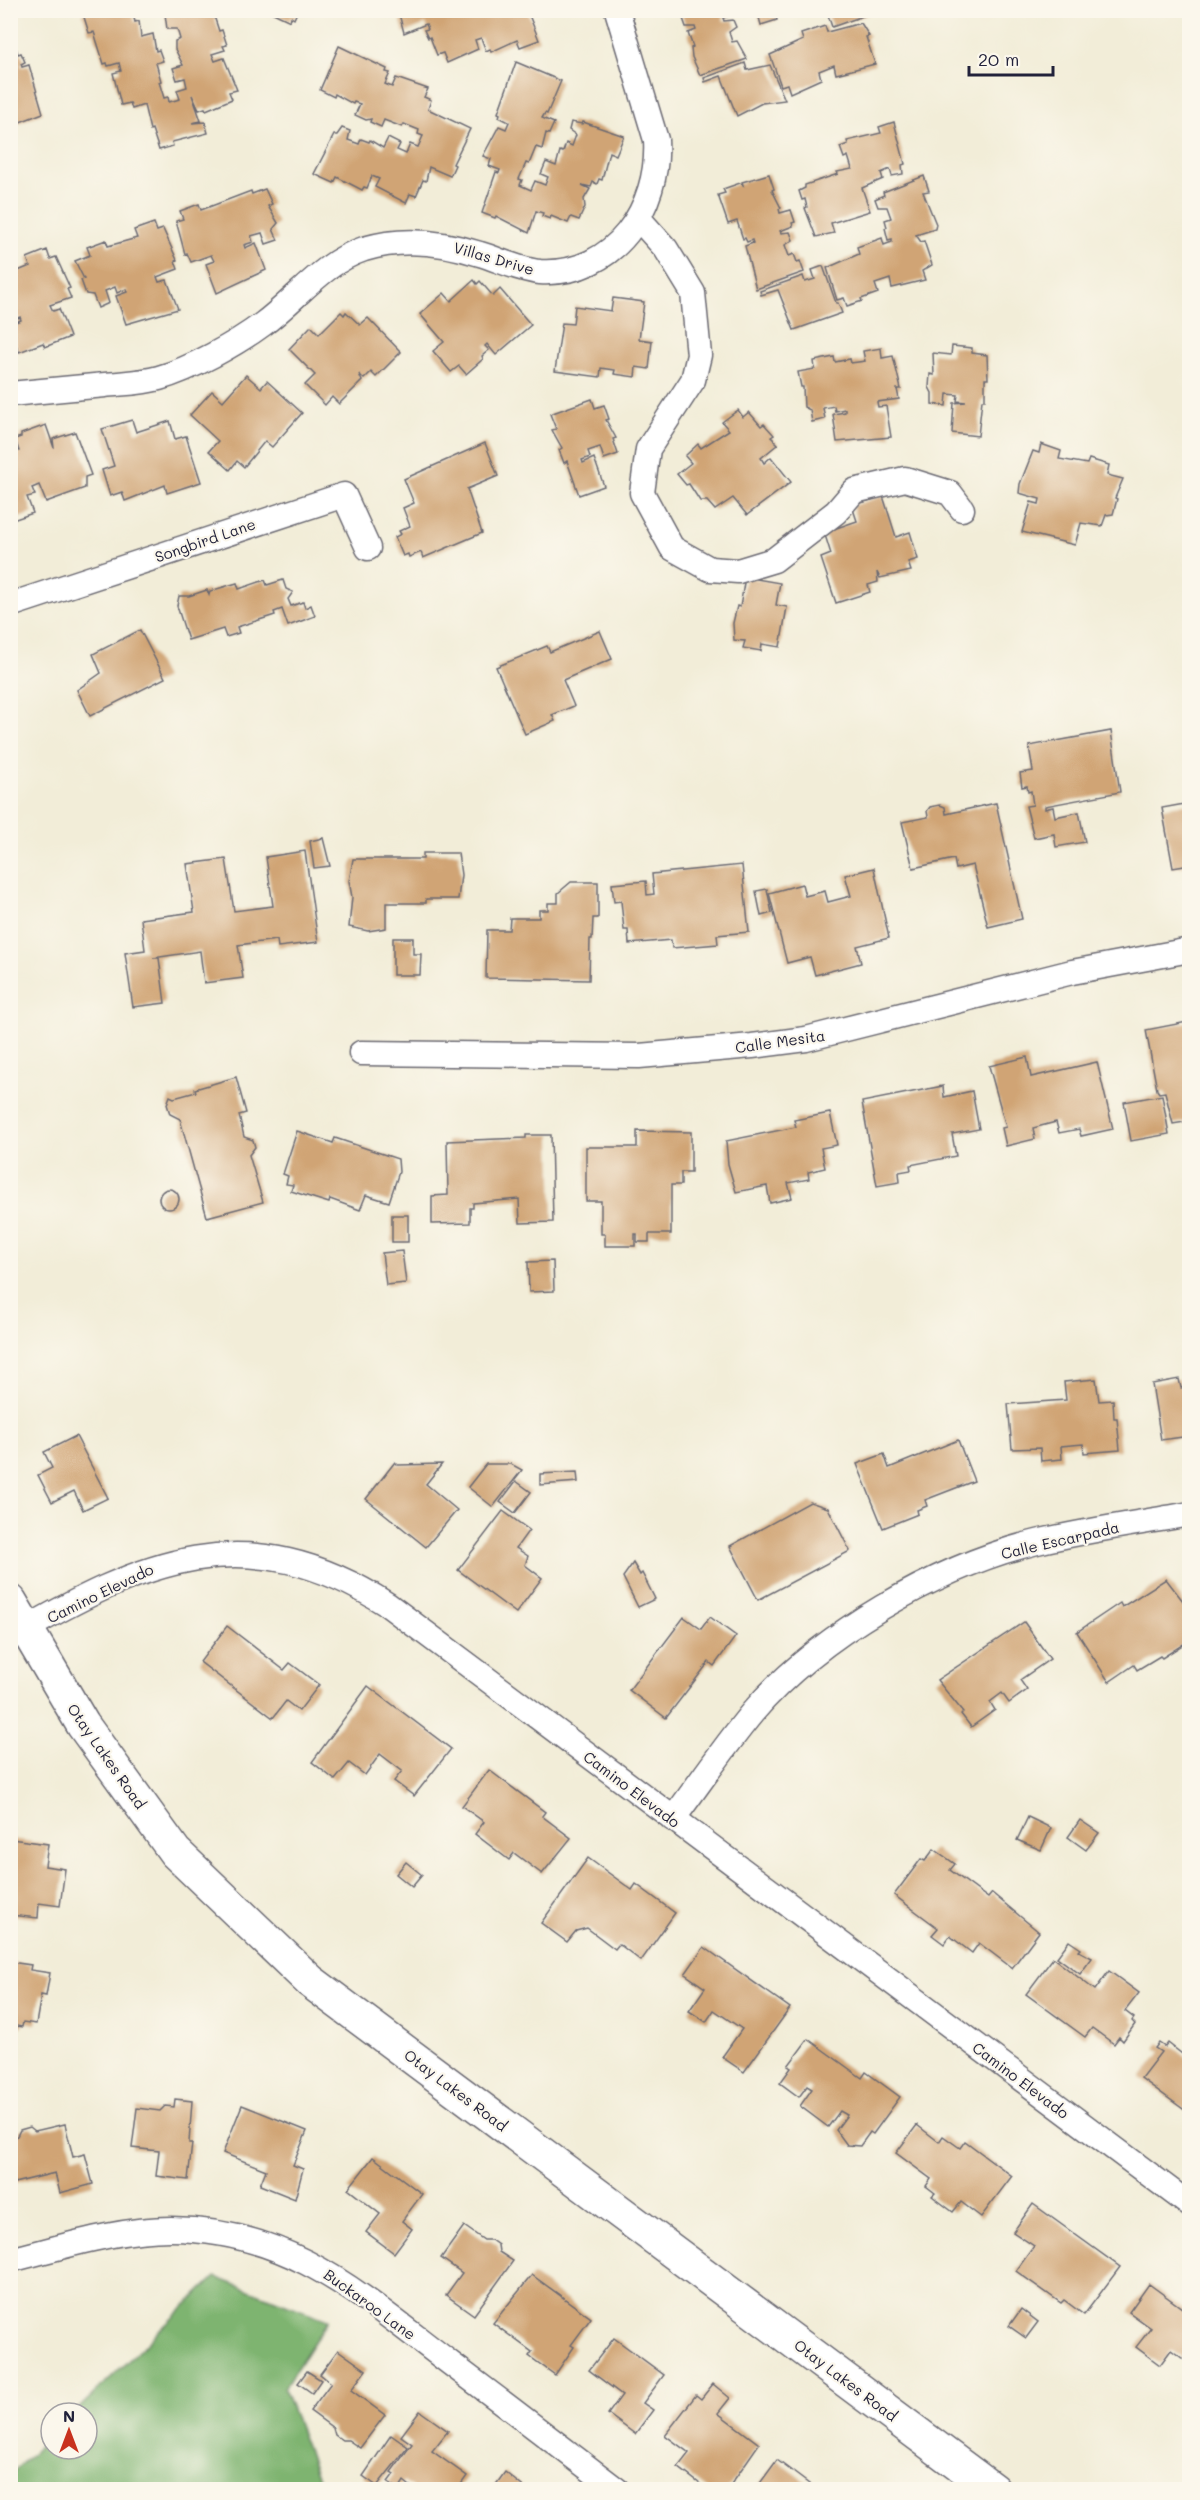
<svg xmlns="http://www.w3.org/2000/svg" width="1200" height="2500" viewBox="0 0 1200 2500" font-family="Mali,sans-serif">
	<style>
		.forest { fill: #7eb470; stroke: #506b56; stroke-width: 1.5 }
		.building { fill: #d0a474 }
		.lines { fill: none; stroke-linecap: round; stroke-linejoin: round }
		.minor-casing { stroke: #6b6972; stroke-width: 27 }
		.primary-casing { stroke: #6b6972; stroke-width: 36 }
		.minor { stroke: #fff; stroke-width: 24 }
		.primary { stroke: #fff; stroke-width: 33 }
		.labels { text-anchor: middle; dominant-baseline: central; stroke-width: 4.5; stroke-linejoin: round; paint-order: stroke }
		.street-label { font-size: 15px; fill: #22223b; stroke: #fbf7ec }
	</style>
	<rect width="100%" height="100%" fill="#fbf7ec"/>
	<filter id="ink" filterUnits="userSpaceOnUse"><feTurbulence type="fractalNoise" baseFrequency=".0167" numOctaves="2"/><feDisplacementMap in="SourceGraphic" scale="12" xChannelSelector="R" yChannelSelector="G"/><feConvolveMatrix kernelMatrix="1 2 1 2 8 2 1 2 1" color-interpolation-filters="sRGB"/></filter>
	<filter id="wash" filterUnits="userSpaceOnUse"><feTurbulence type="fractalNoise" baseFrequency=".008" numOctaves="4" result="noise"/><feDisplacementMap in="SourceGraphic" scale="24" xChannelSelector="R" yChannelSelector="G"/><feGaussianBlur stdDeviation="1.35" result="paint"/><feColorMatrix in="noise" values="0 0 0 0 0 0 0 0 0 0 0 0 0 0 0 0 0 1.4 0 .05"/><feComposite in="paint" operator="in"/></filter>
	<g filter="url(#wash)">
		<rect width="100%" height="100%" fill="#f2edd8"/>
		<!-- forest -->
		<polygon class="forest" points="215,2277 328,2320 284,2388 322,2489 11,2489 11,2474 51,2435 51,2449 87,2449 87,2413 74,2413"/>
		<g id="blocks">
			<!-- building -->
			<g class="building">
				<polygon points="94,10 132,10 135,22 139,21 141,37 153,34 156,51 159,50 163,61 156,63 161,81 159,82 164,98 168,97 169,102 180,99 177,90 187,87 185,78 177,80 173,68 183,65 175,49 175,41 180,39 177,29 167,29 165,14 180,10 218,10 213,13 219,31 222,30 227,45 223,46 225,50 212,54 215,61 224,58 237,90 229,92 232,99 206,110 205,108 199,110 192,95 201,121 192,123 205,122 208,133 172,142 173,146 159,150 152,129 150,130 144,105 132,109 130,103 121,105 113,73 121,71 119,63 108,66 107,63 104,64 94,32 89,33 83,14"/>
				<polygon points="267,10 298,10 294,19 291,17 290,21"/>
				<polygon points="398,10 449,10 450,13 457,10 527,10 539,40 520,47 517,40 491,52 490,49 486,51 481,38 475,40 478,49 447,63 443,53 437,55 430,37 428,38 424,30 428,29 426,24 404,33"/>
				<polygon points="680,10 735,10 736,14 723,18 724,21 733,20 736,27 729,32 732,42 737,41 747,59 700,75 692,57 691,48 693,47 688,33 696,30 695,27 686,27"/>
				<polygon points="757,10 774,10 777,20 761,25"/>
				<polygon points="830,10 877,10 877,11 832,27 828,15 831,15"/>
				<polygon points="10,19 16,33 11,34 18,54 21,53 25,62 21,64 22,67 29,65 43,113 10,126"/>
				<polygon points="861,23 869,36 866,37 875,64 836,74 834,65 819,71 821,79 790,93 787,84 781,86 770,55 803,40 801,34 825,26 827,32"/>
				<polygon points="339,46 387,69 386,72 390,73 385,84 392,87 396,78 428,89 424,97 431,100 428,109 470,129 453,164 455,165 450,176 429,167 426,181 423,180 416,196 410,194 406,203 375,187 379,179 372,176 367,188 364,187 362,190 337,177 334,183 314,174 334,135 337,135 342,128 350,131 348,140 359,144 361,139 369,142 370,140 383,148 388,138 400,144 397,150 406,154 410,144 418,147 423,136 418,134 419,130 404,124 402,127 384,120 381,127 370,122 371,119 366,120 355,115 360,104 354,102 353,104 335,94 334,97 320,90"/>
				<polygon points="516,62 561,81 547,114 545,113 542,118 554,123 549,134 546,133 542,149 536,147 529,164 526,163 519,179 522,180 520,185 531,190 535,181 545,185 548,177 541,174 546,162 556,166 560,151 563,152 566,143 572,146 576,135 569,130 571,122 582,124 583,122 624,136 616,155 609,152 602,180 599,179 597,184 593,182 591,187 582,185 590,189 584,199 585,207 579,220 571,217 568,223 551,216 550,219 542,216 543,213 536,211 529,233 496,216 495,218 482,213 496,172 499,173 500,170 489,166 491,159 483,156 499,126 506,129 509,122 499,117 500,114 498,113"/>
				<polygon points="745,63 747,70 770,65 785,100 762,103 737,116 721,76 705,82 704,78"/>
				<polygon points="894,122 905,164 902,165 903,174 892,176 890,169 881,173 883,179 862,188 870,211 831,223 834,233 816,237 805,208 807,207 805,199 802,200 799,191 805,188 805,185 838,174 837,172 852,169 848,156 844,158 840,147 848,144 847,141 881,133 879,127"/>
				<polygon points="769,174 774,189 772,190 781,208 779,209 780,213 791,210 795,222 792,223 793,226 780,231 781,233 790,232 793,240 785,245 789,256 794,254 797,262 800,261 804,272 756,289 745,246 753,243 752,240 747,242 745,238 743,239 737,221 728,224 718,195 725,193 723,189 740,183 743,185 742,182"/>
				<polygon points="924,176 929,191 923,192 936,224 935,229 916,235 921,242 924,241 932,265 922,271 925,280 892,288 890,279 875,284 878,293 861,299 862,301 847,306 844,298 837,300 827,268 859,254 857,247 882,238 884,245 892,242 892,239 888,240 885,228 887,227 885,220 891,218 887,207 878,207 875,199 884,195 883,192"/>
				<polygon points="265,189 272,204 268,206 278,223 273,229 278,240 266,244 262,233 251,236 253,242 244,245 245,248 256,243 266,270 217,293 206,264 214,261 211,255 191,262 187,253 185,254 176,221 183,219 180,211 199,204 201,210 251,191 252,194"/>
				<polygon points="154,223 157,231 163,229 177,260 175,261 178,269 157,277 159,282 167,280 178,309 126,324 116,296 127,292 126,289 117,293 115,287 105,291 109,303 98,308 93,295 86,294 81,280 84,279 75,261 90,255 87,247 106,240 108,246 137,238 134,230"/>
				<polygon points="47,250 50,259 56,257 70,288 67,289 71,298 50,305 53,311 59,309 70,337 45,347 43,343 19,352 10,330 10,324 21,320 20,317 10,321 10,270 16,268 18,271 30,266 27,258"/>
				<polygon points="823,266 836,303 838,303 842,313 794,330 778,290 761,295 760,291 803,276 805,282 815,279 812,270"/>
				<polygon points="474,280 477,284 480,281 493,296 500,289 531,325 496,355 487,344 485,346 489,350 482,356 483,359 466,374 459,366 451,372 433,351 444,342 420,314 444,293 451,301"/>
				<polygon points="613,298 644,302 639,339 652,341 649,369 636,367 635,377 614,374 615,370 601,368 600,377 555,371 562,323 573,324 575,306 611,311"/>
				<polygon points="341,312 344,315 346,312 360,325 368,318 401,352 376,377 371,372 364,379 359,374 362,381 339,404 332,397 325,405 305,385 315,375 289,349 311,326 319,334"/>
				<polygon points="952,346 972,348 972,353 987,355 988,379 985,379 985,400 982,400 978,436 952,433 954,403 966,402 957,401 958,395 947,394 946,406 932,404 932,393 929,387 930,374 934,375 933,353 951,355"/>
				<polygon points="881,348 882,358 893,356 901,389 897,389 899,399 877,402 878,407 886,406 891,437 837,442 833,414 845,412 845,409 835,411 834,406 823,408 825,419 812,422 810,410 804,407 803,387 801,387 798,372 815,369 814,361 834,357 835,362 850,359 851,363 865,361 863,351"/>
				<polygon points="246,375 261,388 267,381 302,413 272,447 265,441 244,467 237,461 230,470 209,451 218,441 190,415 212,391 223,401"/>
				<polygon points="592,399 595,408 604,405 609,419 606,420 616,438 613,439 618,454 604,459 600,447 588,451 590,457 582,460 583,463 594,458 604,486 579,495 567,461 564,463 559,450 562,448 552,430 556,429 550,414"/>
				<polygon points="738,410 743,417 749,412 761,426 764,424 774,435 771,437 778,444 761,458 764,463 771,457 791,482 747,515 733,498 715,510 707,501 700,501 689,484 686,485 677,474 691,463 685,456 698,444 701,448 729,430 722,422"/>
				<polygon points="132,420 136,432 170,421 175,439 186,436 201,482 167,493 165,485 125,501 122,492 110,496 102,470 114,466 102,429"/>
				<polygon points="46,425 54,448 53,439 75,432 91,475 85,477 85,488 46,502 39,485 32,488 35,495 27,497 33,513 10,521 10,454 19,451 15,439 21,437 21,434"/>
				<polygon points="485,443 498,476 467,489 482,533 423,558 421,552 409,557 408,554 403,556 395,537 401,534 399,531 410,526 403,508 414,503 404,479"/>
				<polygon points="1041,444 1061,451 1059,459 1087,464 1089,459 1109,465 1107,475 1123,479 1115,498 1117,499 1113,514 1106,515 1102,526 1081,523 1075,545 1022,532 1031,502 1039,504 1040,499 1019,493 1020,484 1033,451 1039,453"/>
				<polygon points="883,496 896,537 910,532 918,559 908,562 911,571 880,578 877,572 878,582 868,585 870,592 836,603 821,558 831,554 825,535 828,534 828,531 857,521 852,506"/>
				<polygon points="745,577 780,583 776,605 787,607 780,647 762,644 761,651 743,648 745,641 734,640 733,623 737,606 740,607"/>
				<polygon points="265,580 267,585 283,580 286,589 293,592 288,599 291,606 303,602 305,608 311,605 315,616 288,626 282,609 274,612 275,615 237,627 239,633 226,637 223,629 188,640 177,606 179,596 189,596 207,590 209,595 210,591 237,583 239,589"/>
				<polygon points="140,630 165,678 90,716 77,690 101,673 93,654"/>
				<polygon points="600,631 612,659 563,680 574,706 552,715 555,721 525,734 496,667 547,646 550,652"/>
				<polygon points="1111,731 1120,792 1045,806 1045,809 1053,807 1055,817 1079,812 1085,842 1056,847 1054,834 1034,838 1026,806 1033,805 1031,791 1028,792 1027,786 1022,787 1020,773 1033,771 1029,746"/>
				<polygon points="996,803 1022,919 988,927 973,865 956,869 954,859 913,868 902,822 928,817 927,811 930,807 940,805 945,807 946,814"/>
				<polygon points="1190,803 1190,865 1173,868 1162,808"/>
				<polygon points="323,838 330,866 314,868 310,841"/>
				<polygon points="305,851 318,942 278,947 277,940 238,945 243,978 204,983 200,951 153,958 159,958 165,1003 133,1007 125,953 145,950 141,919 194,912 187,864 226,859 234,911 273,906 266,857"/>
				<polygon points="423,853 458,853 461,875 458,899 426,899 426,903 386,903 386,928 368,931 349,927 352,897 349,881 353,859 423,859"/>
				<polygon points="742,865 749,932 717,935 718,944 672,948 671,940 629,944 628,930 624,930 621,901 614,902 612,884 646,881 647,895 654,894 652,874"/>
				<polygon points="874,868 889,938 857,946 861,963 815,975 810,957 787,963 769,893 802,884 805,896 825,891 828,902 851,896 845,875"/>
				<polygon points="571,882 598,882 598,918 593,918 592,939 590,939 589,980 486,978 487,930 509,930 510,918 539,918 539,910 548,910 548,903 558,903 558,893"/>
				<polygon points="767,889 772,913 761,916 756,891"/>
				<polygon points="393,938 413,938 413,954 421,954 420,975 393,975"/>
				<polygon points="1187,1022 1190,1027 1190,1121 1173,1124 1165,1092 1159,1093 1157,1090 1146,1030"/>
				<polygon points="1027,1057 1031,1077 1097,1062 1113,1129 1081,1136 1079,1129 1059,1133 1056,1122 1033,1128 1035,1139 1006,1146 1002,1128 1006,1127 989,1066"/>
				<polygon points="236,1077 246,1113 239,1115 244,1137 253,1140 255,1147 249,1155 263,1202 207,1217 180,1119 170,1114 167,1104 170,1096 174,1098 196,1092 195,1089"/>
				<polygon points="943,1086 944,1097 972,1091 979,1129 952,1134 956,1156 910,1165 911,1170 899,1172 900,1182 877,1186 862,1102"/>
				<polygon points="1162,1095 1169,1134 1131,1141 1124,1102"/>
				<polygon points="830,1113 837,1145 821,1148 825,1168 808,1172 809,1179 788,1183 792,1198 770,1203 767,1186 736,1192 728,1164 726,1141 796,1127 794,1120"/>
				<polygon points="297,1131 333,1143 335,1138 398,1159 399,1172 389,1202 366,1195 360,1210 330,1199 329,1203 291,1191 293,1185 286,1184 288,1176 283,1174"/>
				<polygon points="637,1131 691,1132 691,1172 681,1172 681,1185 671,1185 671,1234 649,1234 649,1242 637,1242 637,1234 635,1234 635,1246 605,1246 605,1234 601,1234 601,1201 586,1201 586,1147 637,1147"/>
				<polygon points="526,1135 551,1135 553,1222 520,1223 519,1199 473,1203 473,1208 470,1208 470,1223 432,1224 432,1196 448,1195 447,1141 526,1138"/>
				<circle cx="169" cy="1199" r="10"/>
				<rect x="392" y="1215" width="16" height="27"/>
				<polygon points="402,1251 406,1283 386,1285 382,1253"/>
				<polygon points="553,1261 554,1291 529,1292 528,1262"/>
				<polygon points="1096,1379 1099,1401 1113,1400 1114,1418 1117,1418 1120,1450 1084,1453 1083,1444 1061,1446 1062,1459 1041,1461 1040,1448 1012,1449 1008,1404 1066,1400 1064,1382"/>
				<polygon points="1179,1379 1181,1388 1190,1387 1190,1436 1161,1440 1152,1384"/>
				<polygon points="76,1436 108,1498 83,1510 74,1491 52,1502 38,1475 52,1468 44,1452"/>
				<polygon points="958,1440 974,1481 925,1500 927,1506 917,1510 918,1514 883,1528 857,1464 884,1454 889,1468"/>
				<polygon points="395,1462 398,1465 442,1464 426,1484 457,1510 426,1547 366,1499"/>
				<polygon points="486,1464 511,1464 522,1470 493,1507 468,1487"/>
				<polygon points="577,1472 578,1482 540,1485 540,1474"/>
				<polygon points="516,1481 531,1492 515,1513 500,1502"/>
				<polygon points="810,1502 828,1508 850,1551 758,1600 730,1546"/>
				<polygon points="503,1511 529,1530 516,1548 528,1556 525,1565 542,1578 516,1613 458,1570"/>
				<polygon points="633,1563 640,1575 642,1573 655,1599 638,1607 623,1577"/>
				<polygon points="1166,1579 1190,1610 1190,1640 1162,1658 1160,1656 1137,1670 1134,1665 1109,1682 1077,1632 1120,1603 1122,1607"/>
				<polygon points="684,1617 701,1629 710,1617 736,1636 714,1666 709,1662 666,1718 629,1690"/>
				<polygon points="1024,1622 1050,1659 1020,1680 1027,1690 1009,1703 1002,1693 990,1702 995,1710 971,1727 961,1714 963,1712 937,1680"/>
				<polygon points="227,1626 284,1670 290,1663 319,1685 299,1711 286,1701 273,1718 200,1662"/>
				<polygon points="368,1686 451,1749 414,1796 394,1781 402,1771 380,1754 365,1775 349,1763 335,1780 312,1762"/>
				<polygon points="489,1770 545,1812 542,1816 571,1838 542,1874 514,1853 509,1860 475,1834 484,1822 462,1806"/>
				<polygon points="1028,1817 1051,1828 1041,1850 1017,1840"/>
				<polygon points="1080,1820 1099,1833 1086,1850 1068,1837"/>
				<polygon points="11,1839 48,1844 45,1866 65,1869 60,1906 39,1903 38,1918 10,1915"/>
				<polygon points="934,1849 955,1864 950,1870 988,1898 992,1893 1039,1932 1012,1968 979,1943 972,1953 950,1936 944,1944 932,1935 938,1928 894,1895 921,1859 925,1861"/>
				<polygon points="588,1858 632,1890 636,1884 675,1913 641,1961 619,1944 615,1949 587,1928 576,1931 567,1942 541,1923"/>
				<polygon points="406,1862 422,1875 412,1887 396,1874"/>
				<polygon points="1069,1941 1081,1949 1079,1951 1092,1958 1080,1974 1057,1957"/>
				<polygon points="704,1947 790,2008 744,2072 722,2057 742,2029 714,2010 706,2022 689,2011 705,1988 685,1974"/>
				<polygon points="1053,1958 1095,1990 1109,1971 1139,1993 1125,2011 1134,2018 1132,2021 1135,2024 1123,2041 1119,2037 1114,2044 1092,2028 1085,2037 1026,1994"/>
				<polygon points="10,1962 31,1965 30,1970 50,1973 46,1996 41,1995 36,2024 23,2022 22,2027 10,2025"/>
				<polygon points="808,2039 862,2078 866,2072 900,2097 873,2134 870,2132 860,2146 847,2145 836,2130 847,2115 840,2111 828,2127 800,2106 812,2089 807,2086 799,2097 780,2083 791,2068 788,2066"/>
				<polygon points="1159,2043 1165,2047 1168,2043 1186,2057 1190,2057 1190,2114 1141,2078 1161,2052 1155,2048"/>
				<polygon points="175,2099 192,2101 189,2143 192,2143 188,2180 156,2176 159,2151 132,2148 137,2108 160,2111 165,2106 174,2107"/>
				<polygon points="242,2105 307,2131 293,2165 303,2169 295,2199 260,2185 266,2170 223,2153"/>
				<polygon points="65,2124 73,2157 85,2154 93,2184 60,2193 55,2173 14,2183 10,2168 10,2138 17,2136 20,2130 30,2127 35,2131"/>
				<polygon points="917,2125 939,2142 943,2136 960,2148 965,2141 1012,2176 981,2217 961,2202 953,2212 932,2196 935,2193 926,2186 931,2179 896,2153"/>
				<polygon points="373,2157 422,2194 402,2221 412,2229 394,2253 366,2232 380,2214 348,2189"/>
				<polygon points="1033,2204 1120,2267 1084,2315 1064,2300 1061,2303 1016,2271 1034,2246 1013,2232"/>
				<polygon points="464,2226 484,2240 491,2240 498,2245 499,2252 513,2261 474,2315 446,2295 462,2273 441,2258"/>
				<polygon points="532,2275 591,2318 571,2345 574,2347 555,2375 529,2356 532,2352 493,2323"/>
				<polygon points="1149,2284 1190,2314 1190,2364 1171,2350 1160,2365 1136,2347 1151,2328 1129,2312"/>
				<polygon points="1021,2309 1038,2322 1026,2338 1009,2326"/>
				<polygon points="614,2338 664,2375 643,2403 653,2410 635,2434 608,2414 622,2395 589,2370"/>
				<polygon points="338,2350 366,2370 351,2390 385,2415 360,2448 348,2440 342,2440 335,2435 333,2428 310,2411 331,2383 320,2374"/>
				<polygon points="307,2371 321,2380 312,2393 298,2383"/>
				<polygon points="713,2384 730,2398 718,2413 759,2444 727,2490 708,2490 678,2467 689,2453 665,2435 696,2395 701,2399"/>
				<polygon points="420,2411 448,2431 432,2451 467,2476 457,2490 415,2490 404,2481 399,2489 388,2482 394,2474 391,2472 412,2444 401,2436"/>
				<polygon points="391,2435 408,2447 377,2486 363,2476"/>
				<polygon points="777,2460 817,2490 755,2490"/>
				<polygon points="505,2472 527,2490 492,2490"/>
			</g>
		</g>
	</g>
	<g filter="url(#ink)">
		<use href="#blocks" fill-opacity="0" stroke="#6b6972" stroke-width="1.5"/>
		<g class="lines">
			<defs>
				<g id="minor">
					<polyline points="639,219 666,249 693,293 699,355 693,380 648,449 642,493 672,548 710,569 738,571 774,560 836,512 854,491 905,479 950,493 962,509"/>
					<path d="M10 394C42 391 74 388 105 385 123 383 142 383 159 378 191 369 236 344 263 324 298 298 322 263 364 249 403 237 443 242 480 254 500 260 519 270 540 272 615 276 660 207 656 140L617 10"/>
					<polyline points="10,605 344,495 368,548"/>
					<polyline points="361,1053 639,1056 752,1046 806,1039 1072,972 1190,950"/>
					<path d="M10 1638C142 1561 247 1514 388 1605L1190 2205"/>
					<path d="M673 1819C699 1784 724 1747 752 1713 818 1635 938 1566 1037 1542 1087 1530 1139 1523 1190 1514"/>
					<path d="M10 2260C63 2247 116 2229 171 2229 291 2230 360 2295 450 2363 506 2405 561 2447 617 2490"/>
				</g>
				<polyline id="primary" points="10,1601 83,1725 175,1852 310,1981 993,2490"/>
			</defs>
			<!-- minor casing -->
			<use href="#minor" class="minor-casing"/>
			<!-- primary casing -->
			<use href="#primary" class="primary-casing"/>
			<!-- minor -->
			<use href="#minor" class="minor"/>
			<!-- primary -->
			<use href="#primary" class="primary"/>
		</g>
	</g>
	<g class="labels">
		<!-- street labels -->
		<g class="street-label">
			<text transform="translate(494 258) rotate(16)">Villas Drive</text>
			<text transform="translate(205 540) rotate(-19)">Songbird Lane</text>
			<text transform="translate(780 1041) rotate(-8)">Calle Mesita</text>
			<text transform="translate(1060 1540) rotate(-13)">Calle Escarpada</text>
			<text transform="translate(100 1593) rotate(-26)">Camino Elevado</text>
			<text transform="translate(107 1756) rotate(55)">Otay Lakes Road</text>
			<text transform="translate(632 1789) rotate(37)">Camino Elevado</text>
			<text transform="translate(1021 2080) rotate(37)">Camino Elevado</text>
			<text transform="translate(456 2090) rotate(37)">Otay Lakes Road</text>
			<text transform="translate(370 2304) rotate(36)">Buckaroo Lane</text>
			<text transform="translate(846 2380) rotate(37)">Otay Lakes Road</text>
		</g>
	</g>
	<!-- margin -->
	<rect width="1200" height="2500" fill="none" stroke="#fbf7ec" stroke-width="36"/>
	<!-- north arrow -->
	<g transform="translate(69 2431)"><circle r="28" fill="#fbf7ec" stroke="#a4a2a5" stroke-width="1.5"/>
	<path d="M0-4.5L10 22L0 15L-10 22Z" fill="#c8321e"/>
	<text y="-9" font-size="16" font-weight="bold" text-anchor="middle" fill="#22223b">N</text>
	</g>
	<!-- scale -->
	<path d="M969 66v9h84v-9" fill="none" stroke="#22223b" stroke-width="3"/>
	<text x="978" y="66" font-size="18" fill="#22223b" stroke="#fbf7ec" stroke-width="4.5" paint-order="stroke">20 m</text>
</svg>
